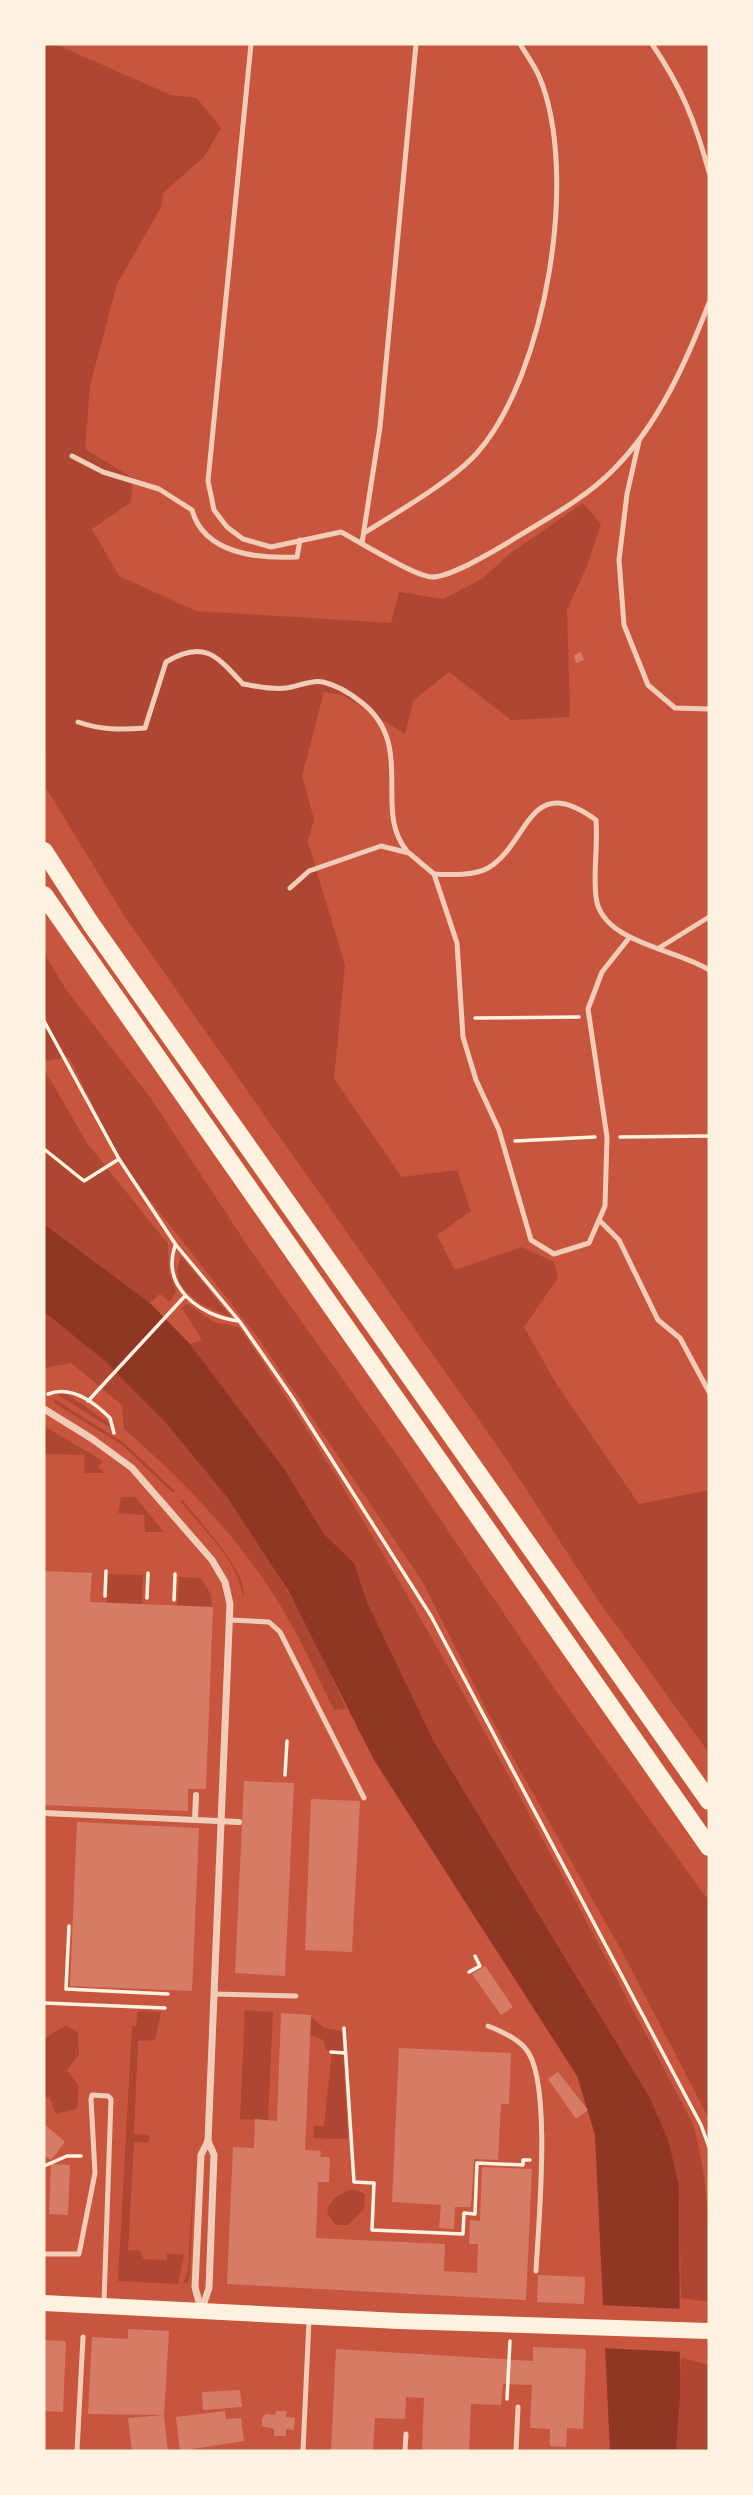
<svg xmlns="http://www.w3.org/2000/svg" width="753" height="2495" viewBox="0 0 753 2495" font-family="'Sofia Sans Condensed',sans-serif">
	<style>
		.green { fill: #ae4732 }
		.water { fill: #8f3625 }
		.pier { fill: #c8553d }
		.building { fill: #d67c66 }
		.lines { fill: none; stroke-linecap: round; stroke-linejoin: round }
		.path { stroke: #fff3e0; stroke-width: 3.5 }
		.service { stroke: #f1ccb7; stroke-width: 5 }
		.pedestrian { stroke: #f1ccb7; stroke-width: 6 }
		.minor { stroke: #f1ccb7; stroke-width: 7 }
		.primary { stroke: #fff3e0; stroke-width: 16 }
		.motorway { stroke: #fff3e0; stroke-width: 18 }
	</style>
	<rect width="100%" height="100%" fill="#c8553d"/>
	<!-- green -->
	<g class="green">
		<polygon points="44,44 55,44 171,95 197,98 221,128 204,157 163,193 161,207 117,284 90,386 85,449 133,478 131,502 92,529 119,576 196,611 391,623 399,592 443,599 482,579 508,555 583,503 601,524 587,566 567,610 570,717 511,720 449,672 413,701 405,734 343,695 324,692 302,776 314,819 308,842 345,965 334,1079 402,1177 457,1170 471,1211 437,1235 455,1270 522,1247 554,1262 558,1278 524,1327 557,1385 639,1504 709,1490 709,1753 598,1600 505,1457 125,917 46,788"/>
		<polygon points="44,953 67,991 150,1097 251,1251 401,1461 556,1691 709,1901 709,2119 626,1959 489,1715 424,1584 259,1339 121,1163 69,1057 44,1061"/>
		<polygon points="44,1069 87,1143 168,1244 169,1272 176,1291 170,1302 160,1294 150,1303 44,1224"/>
		<path d="M181 1256 231 1317C210 1309 180 1297 177 1272 177 1268 180 1261 181 1256Z"/>
		<path d="M187 1304 214 1322 239 1327C412 1580 550 1853 693 2124 710 2183 709 2241 709 2302L681 2298 679 2187 669 2142 650 2098 433 1740 367 1602 354 1563 324 1534 285 1470 190 1344 202 1340 182 1308Z"/>
		<path d="M44 1312C64 1330 86 1344 106 1362 211 1455 291 1581 346 1709L334 1710C320 1682 307 1652 291 1624 250 1549 188 1484 124 1429L122 1405 71 1363 44 1368Z"/>
		<polygon points="65,1393 109,1423 109,1427 58,1395"/>
		<polygon points="53,1398 124,1443 175,1491 173,1493 122,1445 54,1403"/>
		<polygon points="44,1426 103,1461 98,1467 105,1473 85,1473 84,1455 44,1454"/>
		<polygon points="121,1497 135,1497 164,1532 145,1532 144,1515 118,1513"/>
		<path d="M182 1499C196 1518 250 1574 243 1596 238 1560 202 1529 180 1501Z"/>
		<polygon points="108,1574 143,1575 142,1604 107,1603"/>
		<polygon points="179,1577 200,1578 211,1594 212,1607 177,1606"/>
		<polygon points="245,2010 273,2012 268,2120 240,2119"/>
		<polygon points="138,2011 161,2012 155,2040 138,2041 134,2134 149,2135 150,2140 148,2143 134,2142 128,2250 140,2251 144,2259 166,2260 167,2254 184,2254 178,2284 118,2281 132,2026 136,2026"/>
		<polygon points="311,2017 325,2028 342,2031 348,2139 313,2138 314,2126 324,2126 332,2051 326,2049 323,2040 310,2035"/>
		<polygon points="66,2025 78,2033 79,2054 67,2070 79,2086 77,2109 56,2114 49,2097 44,2099 44,2039"/>
		<polygon points="195,2148 190,2272 188,2283 183,2283 188,2271"/>
		<path d="M354 2189 365 2194 364 2209 348 2225H335L327 2212C330 2198 341 2192 354 2189Z"/>
		<polygon points="681,2358 709,2365 709,2451 676,2451"/>
	</g>
	<!-- water -->
	<polygon class="water" points="44,1224 150,1303 190,1344 285,1470 324,1534 354,1563 367,1602 433,1740 650,2098 669,2142 679,2187 680,2395 676,2451 610,2451 595,2135 577,2076 374,1760 288,1590 227,1497 166,1423 105,1361 44,1312"/>
	<!-- pier -->
	<polygon class="pier" points="599,2305 684,2309 684,2352 602,2348"/>
	<!-- building -->
	<g class="building">
		<polygon points="581,652 584,660 576,663 574,655"/>
		<polygon points="44,1571 92,1573 90,1602 213,1607 206,1789 188,1789 188,1811 44,1805"/>
		<polygon points="244,1781 294,1783 285,1976 235,1973"/>
		<polygon points="311,1799 360,1801 352,1952 305,1950"/>
		<polygon points="77,1822 199,1828 192,1991 70,1986"/>
		<polygon points="485,1966 513,2007 501,2015 472,1974"/>
		<polygon points="281,2013 311,2015 305,2150 321,2151 320,2157 330,2157 329,2182 318,2182 316,2238 445,2244 444,2271 477,2273 478,2244 469,2244 470,2220 480,2221 482,2167 532,2169 526,2300 227,2284 233,2147 254,2148 255,2119 277,2121"/>
		<polygon points="399,2048 511,2053 509,2104 501,2104 498,2160 474,2159 471,2207 455,2207 454,2229 439,2228 441,2205 392,2202"/>
		<polygon points="558,2072 588,2110 576,2119 548,2079"/>
		<polygon points="44,2124 65,2142 51,2160 44,2155"/>
		<polygon points="51,2164 70,2165 68,2215 49,2214"/>
		<polygon points="538,2275 585,2277 584,2304 537,2302"/>
		<polygon points="128,2329 169,2331 164,2415 88,2414 92,2337 128,2339"/>
		<polygon points="44,2340 66,2341 63,2412 44,2411"/>
		<polygon points="533,2347 586,2349 583,2429 567,2428 566,2447 550,2446 550,2429 530,2428 532,2385 503,2384 501,2405 471,2404 469,2451 422,2451 424,2398 406,2397 405,2419 375,2418 373,2451 331,2451 336,2349 533,2361"/>
		<polygon points="240,2390 242,2407 203,2410 202,2392"/>
		<polygon points="225,2411 226,2419 241,2418 244,2441 180,2451 176,2417"/>
		<polygon points="276,2411 287,2411 286,2417 295,2418 294,2430 286,2429 286,2436 274,2436 274,2429 262,2426 262,2418 266,2414 275,2415"/>
		<polygon points="164,2415 168,2451 132,2451 128,2418"/>
	</g>
	<g class="lines">
		<!-- path -->
		<g class="path">
			<polyline points="475,1018 579,1017"/>
			<polyline points="44,1021 119,1159 176,1245 240,1322 292,1397 431,1616 701,2125 709,2147"/>
			<polyline points="620,1137 709,1136"/>
			<polyline points="515,1141 595,1137"/>
			<polyline points="44,1149 84,1181 119,1159"/>
			<path d="M175 1246C161 1288 201 1316 238 1321"/>
			<path d="M48 1394C71 1385 93 1401 110 1418L114 1433"/>
			<polyline points="88,1401 185,1296"/>
			<polyline points="105,1596 106,1571"/>
			<polyline points="147,1598 148,1573"/>
			<polyline points="174,1600 175,1574"/>
			<polyline points="285,1775 287,1741"/>
			<polyline points="69,1926 66,1989 168,1994"/>
			<polyline points="469,1972 480,1966 475,1956"/>
			<polyline points="44,2003 165,2008"/>
			<polyline points="344,2028 354,2182 374,2183 372,2230 463,2234 464,2213 475,2214 477,2163 523,2165 523,2160 530,2160"/>
			<polyline points="331,2052 345,2053"/>
			<polyline points="44,2166 67,2156 81,2156"/>
			<polyline points="507,2399 510,2341"/>
		</g>
		<!-- service -->
		<g class="service">
			<path d="M251 44 208 481 214 510 227 527 243 539 271 547 341 532C360 542 414 576 432 577 451 577 492 552 509 542 544 520 585 499 614 469 659 424 687 360 709 303"/>
			<path d="M652 44C682 88 695 121 709 172"/>
			<polyline points="639,441 627,494 619,560 624,625 648,685 675,708 709,709"/>
			<path d="M72 456 103 472 159 489 192 510C204 554 258 559 297 557L300 540"/>
			<path d="M364 533C396 513 452 481 477 453 546 375 580 173 539 76 534 65 526 54 520 44"/>
			<polyline points="362,543 380,427 416,44"/>
			<path d="M78 722C101 730 121 730 145 728L166 662C204 639 217 656 243 684 256 686 272 690 286 688 297 687 312 679 323 682 336 685 351 694 361 702 417 745 372 810 407 851"/>
			<path d="M434 874C449 875 474 876 488 868 530 843 528 770 596 820 598 846 593 872 596 897 601 943 677 949 709 970"/>
			<polyline points="290,888 309,871 381,846 409,853 434,874 457,943 463,1037 476,1080 499,1130 531,1240 554,1254 589,1243 605,1206 607,1137 588,1009 602,972 629,938"/>
			<polyline points="659,948 709,917"/>
			<polyline points="599,1220 619,1240 658,1320 680,1338 709,1392"/>
			<polyline points="230,1620 269,1622 280,1632 364,1798"/>
			<polyline points="214,1994 296,1996"/>
			<path d="M488 2026C501 2031 516 2038 525 2048 553 2077 538 2228 536 2271"/>
			<polyline points="44,2254 79,2254 95,2173 91,2099 92,2095 108,2096 111,2099 104,2302"/>
			<polyline points="77,2451 83,2337"/>
			<polyline points="303,2451 309,2320"/>
			<polyline points="405,2451 406,2434"/>
			<polyline points="516,2451 518,2407"/>
		</g>
		<!-- pedestrian -->
		<g class="pedestrian">
			<polyline points="44,1813 239,1822"/>
			<polyline points="195,1820 196,1795"/>
		</g>
		<!-- minor -->
		<g class="minor">
			<polyline points="44,1409 91,1438 132,1468 212,1560 225,1582 230,1604 208,2141 201,2155 195,2287 201,2310"/>
			<polyline points="202,2309 209,2288 214,2155 208,2141"/>
		</g>
		<!-- primary -->
		<polyline class="primary" points="44,2303 399,2321 709,2331"/>
		<!-- motorway -->
		<g class="motorway">
			<polyline points="44,851 91,924 709,1801"/>
			<polyline points="44,895 709,1847"/>
		</g>
	</g>
	<!-- border -->
	<rect width="753" height="2495" fill="none" stroke="#fff3e0" stroke-width="91"/>
</svg>
